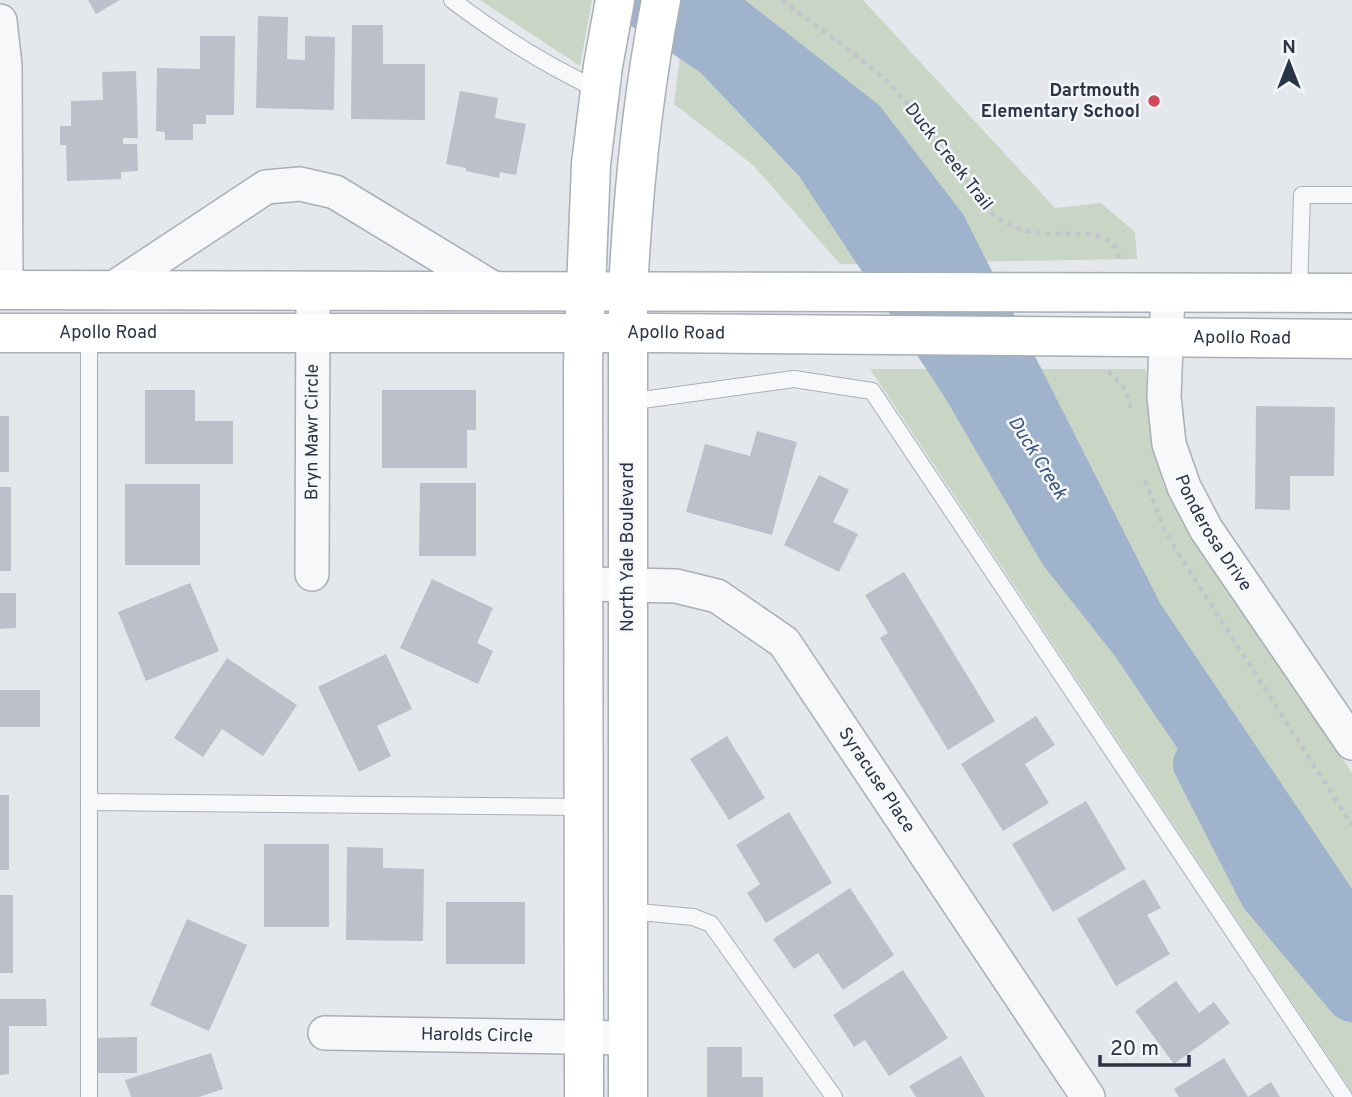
<svg xmlns="http://www.w3.org/2000/svg" width="1352" height="1097" viewBox="0 0 1352 1097" font-family="Overpass,sans-serif">
	<style>
		.green { fill: #c9d6c5 }
		.water { fill: #9fb4cc }
		.lines { fill: none; stroke-linecap: round; stroke-linejoin: round }
		.river { stroke: #9fb4cc; stroke-width: 52 }
		.building { fill: #bbc0ca }
		.lane-casing { stroke: #a9aeb7; stroke-width: 18 }
		.street-casing { stroke: #a9aeb7; stroke-width: 36 }
		.secondary-casing { stroke: #a9aeb7; stroke-width: 41 }
		.path { stroke: #c2c5cb; stroke-width: 4.5; stroke-dasharray: 5 5; stroke-linecap: butt }
		.lane { stroke: #f7f8fa; stroke-width: 16 }
		.street { stroke: #f7f8fa; stroke-width: 33 }
		.secondary { stroke: #fff; stroke-width: 38 }
		.poi-dot { fill: #d1495b; stroke: #f4f6f9; stroke-width: 2.5 }
		.labels { text-anchor: middle; dominant-baseline: central; stroke-width: 5; stroke-linejoin: round; paint-order: stroke }
		.poi-label { font-size: 18px; font-weight: bold; fill: #2b3445; stroke: #f4f6f9; text-anchor: end }
		.street-label { font-size: 18px; fill: #2b3445; stroke: #f4f6f9 }
		.water-label { font-size: 19px; font-style: italic; fill: #34527a; stroke: #f4f6f9 }
	</style>
	<rect width="100%" height="100%" fill="#e4e7ec"/>
	<!-- green -->
	<g class="green">
		<polygon points="480,0 592,0 580,66"/>
		<polygon points="687,0 863,0 1055,208 1101,203 1135,232 1137,259 840,264 753,165 674,104"/>
		<polygon points="870,369 1146,369 1154,445 1163,484 1352,773 1352,1092"/>
	</g>
	<!-- water -->
	<polygon class="water" points="593,0 745,0 879,105 963,214 1160,603 1352,889 1352,1006 1115,656 1043,565 944,396 799,176 701,73"/>
	<g class="lines">
		<!-- river -->
		<polyline class="river" points="1199,764 1265,893 1352,996"/>
	</g>
	<!-- building -->
	<g class="building">
		<polygon points="88,0 120,0 96,14"/>
		<polygon points="258,16 288,17 287,59 305,60 305,36 335,37 334,110 256,108"/>
		<polygon points="352,25 383,25 383,64 425,64 425,120 351,119"/>
		<polygon points="200,36 235,36 234,115 206,115 206,124 193,124 193,140 165,140 165,132 156,131 157,68 200,69"/>
		<polygon points="136,71 138,138 123,138 123,144 137,144 138,171 121,172 121,179 67,181 66,145 60,145 60,126 71,126 71,101 103,100 102,72"/>
		<polygon points="460,91 498,98 495,118 526,124 516,175 500,172 499,178 466,171 466,168 446,164"/>
		<polygon points="145,390 195,390 195,421 233,421 233,464 145,464"/>
		<polygon points="382,390 476,390 476,430 467,430 467,468 382,468"/>
		<polygon points="1256,406 1335,407 1334,476 1290,476 1290,510 1255,509"/>
		<rect x="0" y="416" width="9" height="56"/>
		<polygon points="757,431 797,442 772,535 686,512 705,444 750,456"/>
		<polygon points="819,475 849,490 833,522 858,534 839,572 784,545"/>
		<polygon points="420,483 476,483 476,556 419,556"/>
		<rect x="125" y="484" width="75" height="81"/>
		<rect x="0" y="487" width="11" height="84"/>
		<polygon points="904,572 995,721 948,750 880,638 888,633 865,595"/>
		<polygon points="432,579 493,608 477,643 493,651 478,684 400,648"/>
		<polygon points="190,583 219,651 146,681 118,612"/>
		<polygon points="0,593 16,593 16,628 0,629"/>
		<polygon points="386,654 412,709 377,726 391,756 359,772 318,687"/>
		<polygon points="227,658 297,705 263,756 222,729 203,757 174,738"/>
		<rect x="0" y="690" width="40" height="37"/>
		<polygon points="1036,716 1055,745 1025,764 1049,803 1003,831 961,764"/>
		<polygon points="727,736 765,798 729,820 690,759"/>
		<rect x="0" y="795" width="9" height="75"/>
		<polygon points="1086,801 1126,869 1053,912 1012,844"/>
		<polygon points="789,812 832,883 766,923 747,893 760,884 736,845"/>
		<rect x="264" y="844" width="65" height="83"/>
		<polygon points="347,847 383,848 383,868 424,869 423,941 346,940"/>
		<polygon points="1144,879 1161,908 1147,915 1170,954 1116,986 1077,919"/>
		<polygon points="850,888 894,955 843,990 818,953 794,969 773,939"/>
		<rect x="0" y="895" width="13" height="78"/>
		<rect x="446" y="902" width="79" height="62"/>
		<polygon points="187,919 247,945 209,1031 150,1005"/>
		<polygon points="903,970 948,1038 889,1076 865,1040 854,1047 833,1015"/>
		<polygon points="1176,981 1199,1013 1214,1002 1230,1023 1174,1064 1135,1011"/>
		<polygon points="0,999 46,999 47,1026 9,1026 9,1074 0,1075"/>
		<polygon points="137,1037 137,1073 95,1073 95,1038"/>
		<polygon points="707,1047 742,1047 742,1077 763,1077 763,1097 707,1097"/>
		<polygon points="211,1053 223,1089 199,1097 131,1097 125,1080"/>
		<polygon points="961,1056 985,1097 916,1097 909,1086"/>
		<polygon points="1224,1058 1248,1097 1271,1082 1280,1097 1179,1097 1174,1089"/>
	</g>
	<g class="lines">
		<defs>
			<g id="lane">
				<path d="M452 0C498 35 547 66 599 90"/>
				<polyline points="1299,293 1302,195 1352,195"/>
				<polyline points="89,333 89,1097"/>
				<polyline points="628,402 794,379 872,391 1344,1097"/>
				<polyline points="89,802 584,807"/>
				<polyline points="628,911 693,917 711,924 834,1097"/>
			</g>
			<g id="street">
				<polyline points="0,21 5,65 6,290"/>
				<polyline points="109,291 266,187 300,184 335,192 501,293"/>
				<path id="s1" d="M1168 292 1164 397 1169 444 1184 487 1206 529 1352 743"/>
				<path id="s2" d="M312 574 313 292"/>
				<path id="s3" d="M584 584 676 586 717 596 784 642 1088 1097"/>
				<path id="s4" d="M325 1033 628 1038"/>
			</g>
			<g id="secondary">
				<polyline points="0,290 1352,293"/>
				<path id="s5" d="M0 333H657L1352 339"/>
				<polyline points="584,1097 583,364 591,164 603,66 615,0"/>
				<path d="M628 1097V291C633 192 642 97 661 0"/>
			</g>
		</defs>
		<!-- lane casing -->
		<use href="#lane" class="lane-casing"/>
		<!-- street casing -->
		<use href="#street" class="street-casing"/>
		<!-- secondary casing -->
		<use href="#secondary" class="secondary-casing"/>
		<!-- path -->
		<g class="path">
			<path d="M782 0C821 31 864 57 898 93 919 116 937 139 955 164 968 183 979 203 998 218 1009 226 1023 231 1037 233 1061 237 1117 224 1119 259"/>
			<path d="M1108 371C1124 387 1128 389 1131 413"/>
			<polyline points="1145,480 1164,528 1178,553 1352,825"/>
		</g>
		<!-- lane -->
		<use href="#lane" class="lane"/>
		<!-- street -->
		<use href="#street" class="street"/>
		<!-- secondary -->
		<use href="#secondary" class="secondary"/>
	</g>
	<!-- markers -->
	<circle class="poi-dot" cx="1154" cy="101" r="7"/>
	<g class="labels">
		<!-- poi labels -->
		<g class="poi-label">
			<text x="1140" y="91">Dartmouth<tspan x="1140" dy="21">Elementary School</tspan></text>
		</g>
		<!-- street labels -->
		<g class="street-label">
			<text transform="translate(948 157) rotate(52)">Duck Creek Trail</text>
			<text stroke="none"><textPath href="#s5" startOffset="108">Apollo Road</textPath></text>
			<text stroke="none"><textPath href="#s5" startOffset="676">Apollo Road</textPath></text>
			<text stroke="none"><textPath href="#s5" startOffset="1242">Apollo Road</textPath></text>
			<text stroke="none"><textPath href="#s2" startOffset="142">Bryn Mawr Circle</textPath></text>
			<text stroke="none"><textPath href="#s1" startOffset="252">Ponderosa Drive</textPath></text>
			<text transform="translate(628 547) rotate(-90)">North Yale Boulevard</text>
			<text stroke="none"><textPath href="#s3" startOffset="382">Syracuse Place</textPath></text>
			<text stroke="none"><textPath href="#s4" startOffset="152">Harolds Circle</textPath></text>
		</g>
		<!-- water labels -->
		<g class="water-label">
			<text transform="translate(1037 458) rotate(58)">Duck Creek</text>
		</g>
	</g>
	<!-- north arrow -->
	<g transform="translate(1289 63)" stroke="#f4f6f9" stroke-width="5" paint-order="stroke">
	<path d="M0-5L12 26L0 18L-12 26Z" fill="#2b3445"/>
	<text y="-10" font-size="19" font-weight="bold" text-anchor="middle" fill="#2b3445">N</text>
	</g>
	<!-- scale -->
	<path d="M1100 1055v10h89v-10" fill="none" stroke="#2b3445" stroke-width="3.5"/>
	<text x="1110" y="1055" font-size="21" fill="#2b3445" stroke="#f4f6f9" stroke-width="5" paint-order="stroke">20 m</text>
</svg>
